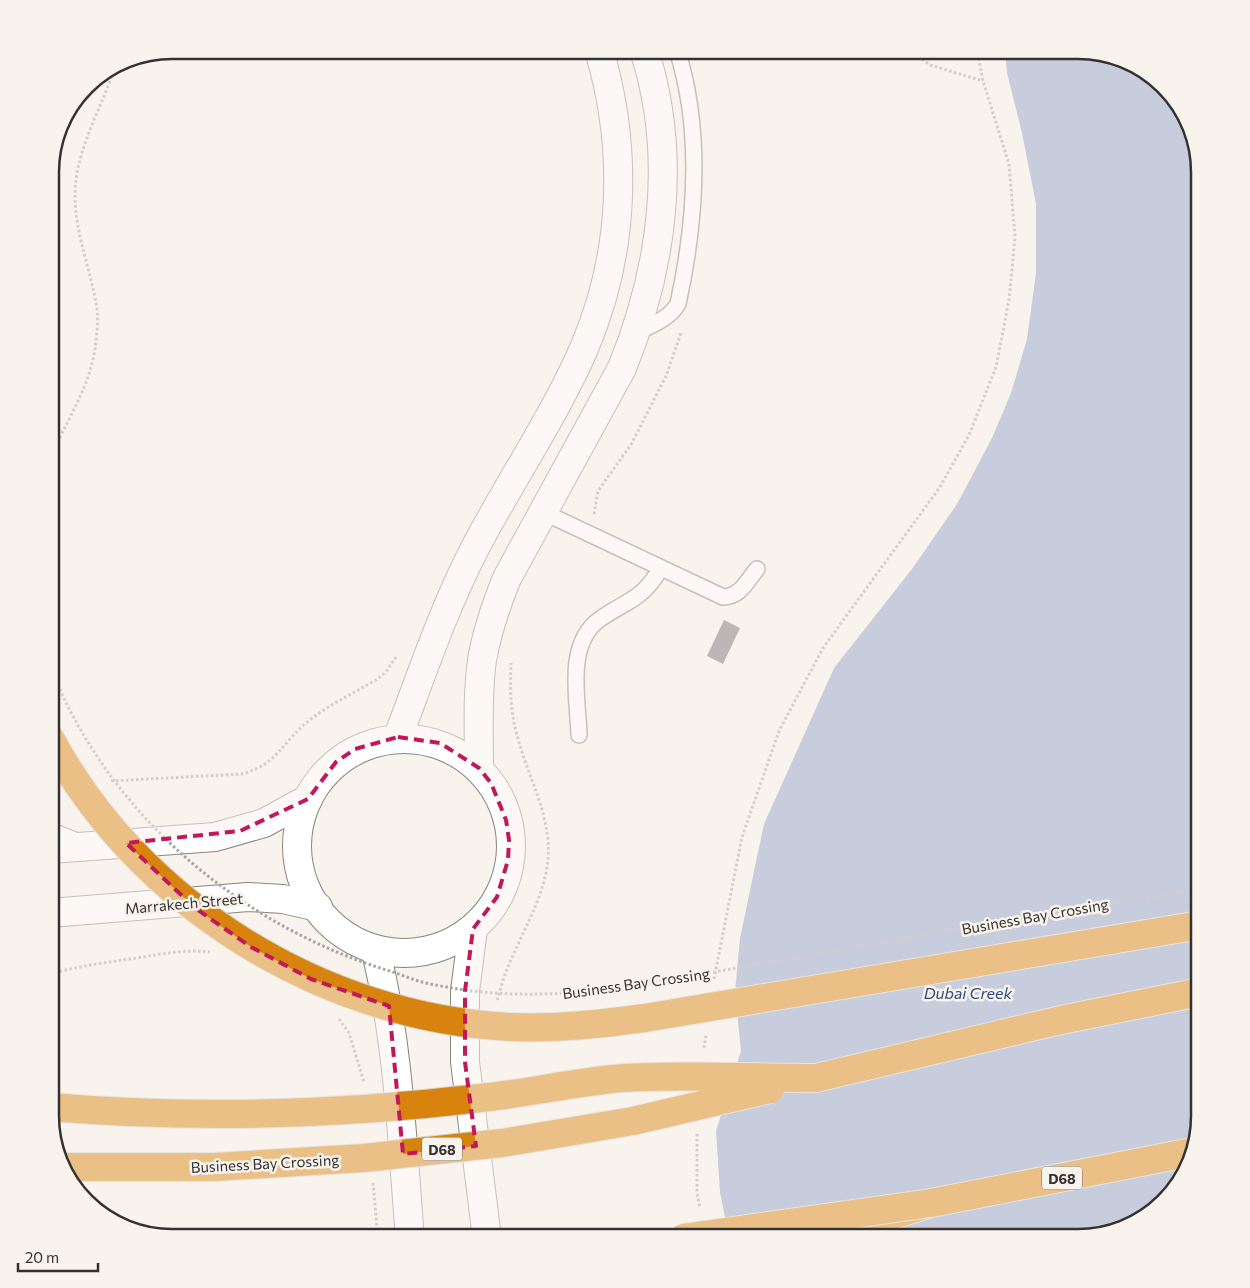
<svg xmlns="http://www.w3.org/2000/svg" width="1250" height="1288" viewBox="0 0 1250 1288" font-family="Commissioner,sans-serif">
	<style>
		.water { fill: #89a1ca }
		.building { fill: #736d72 }
		.lines { fill: none; stroke-linecap: round; stroke-linejoin: round }
		.service-casing { stroke: #89847f; stroke-width: 18 }
		.tertiary-casing { stroke: #89847f; stroke-width: 30 }
		.secondary-casing { stroke: #89847f; stroke-width: 30 }
		.motorway-casing { stroke: #d2d2d1; stroke-width: 30 }
		.path { stroke: #a7a39f; stroke-width: 3; stroke-dasharray: 2.5 2.5; stroke-linecap: butt }
		.service { stroke: #fff; stroke-width: 15 }
		.tertiary { stroke: #fff; stroke-width: 28 }
		.secondary { stroke: #fff; stroke-width: 28 }
		.motorway { stroke: #d7830d; stroke-width: 28 }
		.motorway-bridge-casing { stroke: #d2d2d1; stroke-width: 30; stroke-linecap: butt }
		.path-bridge { stroke: #a7a39f; stroke-width: 3; stroke-dasharray: 2.5 2.5; stroke-linecap: butt }
		.motorway-bridge { stroke: #d7830d; stroke-width: 28 }
		.marked { fill: none; stroke: #c2185b; stroke-width: 4; stroke-dasharray: 10 6; stroke-linejoin: round }
		.labels { text-anchor: middle; dominant-baseline: central; stroke-width: 5; stroke-linejoin: round; paint-order: stroke }
		.shield { fill: #f9f3ed; stroke: #6f6c69; stroke-width: 1 }
		.shield-label { font-size: 14px; font-weight: bold; fill: #343230 }
		.street-label { font-size: 15px; fill: #343230; stroke: #f9f3ed }
		.water-label { font-size: 16px; font-style: italic; fill: #2d4a80; stroke: #f9f3ed }
		.rim { fill: none; stroke: #343230; stroke-width: 2.5 }
	</style>
	<rect width="100%" height="100%" fill="#f9f3ed"/>
	<!-- water -->
	<polygon class="water" points="1005,50 1086,50 1132,62 1170,92 1191,126 1200,172 1200,1116 1188,1170 1158,1208 1124,1229 1078,1238 729,1238 720,1192 716,1131 741,1051 735,992 740,938 764,824 834,668 912,569 957,504 992,438 1011,393 1027,339 1036,273 1036,204 1022,133 1007,73"/>
	<!-- building -->
	<polygon class="building" points="724,620 740,628 723,664 707,656"/>
	<g class="lines">
		<defs>
			<g id="service">
				<path d="M636 333C651 325 668 320 678 304 696 221 703 132 677 50"/>
				<path d="M543 512 723 597C740 597 747 581 757 569"/>
				<path d="M579 735C578 699 565 644 600 619 629 599 641 601 661 568"/>
			</g>
			<g id="tertiary">
				<path d="M398 737C422 673 444 608 475 548 510 481 556 414 585 346 625 251 628 148 599 50"/>
				<circle cx="404" cy="846" r="107"/>
				<path d="M479 768C479 732 477 695 482 660 487 631 496 605 507 578L622 368C663 267 678 155 644 50"/>
				<polyline points="51,849 215,837 264,823 308,799"/>
				<polyline points="50,913 248,897 283,899 318,907"/>
				<polyline points="473,929 465,991 465,1062 487,1238"/>
				<path d="M376 952C399 1046 402 1142 410 1238"/>
			</g>
			<polyline id="secondary" points="50,837 75,847"/>
			<g id="motorway">
				<polyline points="816,1078 1061,1020 1200,992"/>
				<polyline points="820,1238 931,1203 1192,1152"/>
			</g>
		</defs>
		<!-- service casing -->
		<use href="#service" class="service-casing"/>
		<!-- tertiary casing -->
		<use href="#tertiary" class="tertiary-casing"/>
		<!-- secondary casing -->
		<use href="#secondary" class="secondary-casing"/>
		<!-- motorway casing -->
		<use href="#motorway" class="motorway-casing"/>
		<!-- path -->
		<g class="path">
			<polyline points="910,50 930,65 983,81"/>
			<path d="M50 461C64 423 89 390 95 349 97 334 99 318 96 303 90 268 75 232 75 196 75 149 102 109 115 66"/>
			<polyline points="594,514 598,491 632,443 666,376 681,333"/>
			<polyline points="50,649 57,599 50,557"/>
			<path d="M111 781 242 774C280 763 282 741 310 720 330 704 354 693 376 680L385 673 396 657"/>
			<path d="M50 974C79 966 108 962 137 958 161 954 186 949 210 952"/>
			<polyline points="714,979 742,837 779,731 823,648 940,487 969,435 996,367 1009,300 1015,237 1009,164 983,81 977,50"/>
			<path d="M497 1000C501 989 503 977 508 967 524 927 552 886 548 841 545 804 526 771 517 735 510 711 510 688 511 663"/>
			<polyline points="339,1019 349,1033 364,1082"/>
			<polyline points="704,1048 706,1035"/>
			<polyline points="697,1134 697,1193 700,1208"/>
			<polyline points="373,1183 378,1238"/>
			<polyline points="1049,1238 1137,1221"/>
		</g>
		<!-- service -->
		<use href="#service" class="service"/>
		<!-- tertiary -->
		<use href="#tertiary" class="tertiary"/>
		<!-- secondary -->
		<use href="#secondary" class="secondary"/>
		<!-- motorway -->
		<use href="#motorway" class="motorway"/>
		<defs>
			<g id="motorway-bridge">
				<path d="M50 738C138 904 323 1018 510 1027 556 1029 600 1024 645 1018L1200 925"/>
				<path d="M50 1107C193 1119 339 1115 481 1098 529 1093 575 1082 623 1078 687 1074 752 1078 816 1078"/>
				<polyline points="62,1167 215,1167 364,1158 502,1143 633,1121 770,1089"/>
				<polyline points="683,1238 931,1203"/>
			</g>
		</defs>
		<!-- motorway-bridge casing -->
		<use href="#motorway-bridge" class="motorway-bridge-casing"/>
		<!-- path-bridge -->
		<path class="path-bridge" d="M50 666C108 815 241 927 393 972 407 977 421 983 436 985 503 999 568 995 635 986L1031 916 1200 889"/>
		<!-- motorway-bridge -->
		<use href="#motorway-bridge" class="motorway-bridge"/>
	</g>
	<!-- marked area -->
	<path d="M0 0H1250V1288H0ZM398 737 440 743 479 768 491 783 506 820 509 840 508 860 497 897 473 929 465 991V1062L476 1146 403 1154 389 1006 311 979 251 947 195 908 126 843 240 831 308 799 336 762 355 749Z" fill="#f9f3ed" fill-opacity=".55" fill-rule="evenodd"/>
	<path class="marked" d="M398 737 440 743 479 768 491 783 506 820 509 840 508 860 497 897 473 929 465 991V1062L476 1146 403 1154 389 1006 311 979 251 947 195 908 126 843 240 831 308 799 336 762 355 749Z"/>
	<g class="labels">
		<!-- shield labels -->
		<g class="shield">
			<rect x="422" y="1137.5" width="40" height="23" rx="4"/>
			<rect x="1042" y="1166.5" width="40" height="23" rx="4"/>
		</g>
		<g class="shield-label">
			<text x="442" y="1149">D68</text>
			<text x="1062" y="1178">D68</text>
		</g>
		<!-- street labels -->
		<g class="street-label">
			<text transform="translate(184 903) rotate(-5)">Marrakech Street</text>
			<text transform="translate(1035 916) rotate(-10)">Business Bay Crossing</text>
			<text transform="translate(636 983) rotate(-8)">Business Bay Crossing</text>
			<text transform="translate(265 1163) rotate(-3)">Business Bay Crossing</text>
		</g>
		<!-- water labels -->
		<g class="water-label">
			<text x="968" y="992">Dubai Creek</text>
		</g>
	</g>
	<!-- crop -->
	<path d="M0 0H1250V1288H0ZM172 59H1078A113 113 0 0 1 1191 172V1116A113 113 0 0 1 1078 1229H172A113 113 0 0 1 59 1116V172A113 113 0 0 1 172 59Z" fill="#f9f3ed" fill-rule="evenodd"/>
	<path class="rim" d="M172 59H1078A113 113 0 0 1 1191 172V1116A113 113 0 0 1 1078 1229H172A113 113 0 0 1 59 1116V172A113 113 0 0 1 172 59Z"/>
	<!-- scale -->
	<path d="M18 1263v8h80v-8" fill="none" stroke="#343230" stroke-width="2.5"/>
	<text x="25" y="1263" font-size="15" fill="#343230" stroke="#f9f3ed" stroke-width="4" paint-order="stroke">20 m</text>
</svg>
